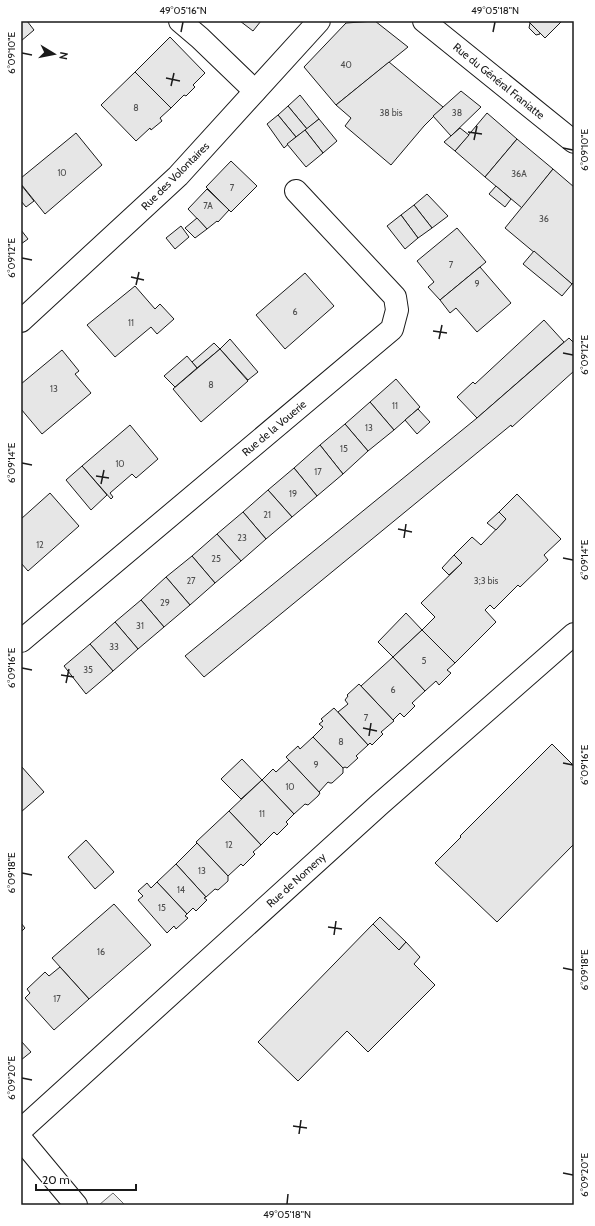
<svg xmlns="http://www.w3.org/2000/svg" width="595" height="1226" viewBox="0 0 595 1226" font-family="Cabin,sans-serif">
	<style>
		.built { fill: #ededed; stroke: #6a6a6a }
		.building { fill: #e6e6e6; stroke: #1a1a1a }
		.lines { fill: none; stroke-linecap: round; stroke-linejoin: round }
		.minor-casing { stroke: #1a1a1a; stroke-width: 24 }
		.major-casing { stroke: #1a1a1a; stroke-width: 24 }
		.minor { stroke: #fff; stroke-width: 22 }
		.major { stroke: #fff; stroke-width: 22 }
		.ticks { fill: none; stroke: #1a1a1a; stroke-width: 1.5 }
		.labels { text-anchor: middle; dominant-baseline: central; stroke-width: 3; stroke-linejoin: round; paint-order: stroke }
		.number-label { font-size: 9px; fill: #4d4d4d }
		.street-label { font-size: 11px; fill: #1a1a1a; stroke: #fff }
		.neatline { fill: none; stroke: #1a1a1a; stroke-width: 1.5 }
		.ticks-label { font-size: 10px; text-anchor: middle; fill: #1a1a1a }
	</style>
	<rect width="100%" height="100%" fill="#fff"/>
	<!-- built -->
	<polygon class="built" points="113,1193 125,1205 99,1205"/>
	<!-- building -->
	<g class="building">
		<polygon points="21,21 27,21 34,30 21,41"/>
		<polygon points="240,21 261,21 253,31"/>
		<polygon points="375,21 408,47 336,105 304,67 346,23"/>
		<polygon points="528,21 562,21 545,38"/>
		<polygon points="530,23 540,33 540,34 536,35 529,28"/>
		<polygon points="170,37 205,73 193,85 195,87 186,96 184,95 171,108 135,72"/>
		<polygon points="389,62 443,107 424,126 391,165 345,126 351,118 336,105"/>
		<polygon points="135,72 171,108 160,118 162,121 151,130 150,128 136,141 101,105"/>
		<polygon points="461,91 481,107 451,136 433,116"/>
		<polygon points="300,95 319,119 307,129 288,106"/>
		<polygon points="288,106 307,129 296,137 278,115"/>
		<polygon points="487,113 517,139 485,177 455,151"/>
		<polygon points="278,115 296,137 284,148 267,124"/>
		<polygon points="319,119 337,141 323,153 305,130"/>
		<polygon points="460,128 469,135 455,151 444,142"/>
		<polygon points="305,130 323,153 306,167 287,144"/>
		<polygon points="76,133 102,165 45,214 21,184 21,178"/>
		<polygon points="517,139 553,169 522,208 485,177"/>
		<polygon points="231,161 257,186 231,212 206,187"/>
		<polygon points="553,169 574,187 574,282 572,284 505,228"/>
		<polygon points="22,186 34,201 26,207 21,201"/>
		<polygon points="496,186 511,199 505,207 489,194"/>
		<polygon points="207,189 229,210 218,222 217,221 207,229 188,209"/>
		<polygon points="427,194 448,216 432,228 414,205"/>
		<polygon points="414,205 432,228 418,238 401,215"/>
		<polygon points="401,215 418,238 405,249 387,226"/>
		<polygon points="197,218 207,229 195,238 185,228"/>
		<polygon points="181,226 189,237 175,249 166,238"/>
		<polygon points="457,228 486,262 440,300 428,287 434,282 417,261"/>
		<polygon points="21,230 28,239 21,244"/>
		<polygon points="534,251 572,284 562,296 523,264"/>
		<polygon points="480,267 511,303 477,332 456,308 450,313 440,300"/>
		<polygon points="305,273 334,306 285,349 256,315"/>
		<polygon points="135,286 155,309 160,304 174,319 157,334 151,327 115,357 87,325"/>
		<polygon points="544,320 564,342 477,418 457,397 473,382 475,384"/>
		<polygon points="569,338 574,343 574,371 512,427 511,425 204,677 185,656 477,418"/>
		<polygon points="230,339 258,372 248,380 220,349"/>
		<polygon points="214,343 220,349 197,368 192,362"/>
		<polygon points="220,349 248,381 201,422 173,389"/>
		<polygon points="62,350 79,371 75,374 91,393 42,434 21,409 21,384"/>
		<polygon points="187,356 197,368 175,387 164,376"/>
		<polygon points="396,379 420,407 394,430 370,402"/>
		<polygon points="370,402 394,430 368,451 345,424"/>
		<polygon points="418,409 430,422 417,434 405,420"/>
		<polygon points="345,424 368,451 343,474 320,445"/>
		<polygon points="130,425 158,459 136,478 132,474 110,493 113,497 111,499 82,466"/>
		<polygon points="320,445 343,474 317,496 294,468"/>
		<polygon points="82,466 107,495 91,510 66,480"/>
		<polygon points="294,468 317,496 292,517 268,490"/>
		<polygon points="268,490 292,517 266,539 243,512"/>
		<polygon points="50,493 79,526 28,571 21,563 21,519"/>
		<polygon points="517,494 561,539 544,555 548,560 520,587 518,585 494,609 490,605 485,610 496,622 455,663 422,630 435,617 421,603 462,563 454,555 472,537 481,545 506,519 499,512"/>
		<polygon points="243,512 266,539 241,561 217,534"/>
		<polygon points="499,512 506,519 496,530 487,523"/>
		<polygon points="217,534 241,561 215,583 192,556"/>
		<polygon points="454,555 462,563 449,575 442,568"/>
		<polygon points="192,556 215,583 190,605 166,577"/>
		<polygon points="166,577 190,605 164,627 141,600"/>
		<polygon points="141,600 164,627 138,649 115,622"/>
		<polygon points="406,613 422,630 393,657 378,642"/>
		<polygon points="115,622 138,649 113,671 90,644"/>
		<polygon points="422,630 455,663 447,670 451,673 439,685 436,681 425,691 393,657"/>
		<polygon points="90,644 113,671 86,694 64,666"/>
		<polygon points="393,657 425,691 412,703 415,706 404,717 400,713 393,720 361,686"/>
		<polygon points="359,684 394,721 381,732 383,734 372,745 370,743 368,745 338,712 348,704 345,700 348,696 347,695"/>
		<polygon points="334,708 368,745 356,756 358,758 347,768 345,767 343,768 313,737 323,727 319,724 323,721 321,719"/>
		<polygon points="313,737 343,768 343,773 332,783 330,783 328,782 319,792 286,757 298,746 300,749"/>
		<polygon points="552,744 574,766 574,844 497,922 435,863 461,837 460,836"/>
		<polygon points="242,759 262,780 241,799 221,779"/>
		<polygon points="289,760 320,793 318,796 308,805 305,804 294,814 262,780 273,769 276,772"/>
		<polygon points="21,766 44,792 21,812"/>
		<polygon points="262,780 294,814 286,822 288,824 277,835 274,832 261,845 229,811"/>
		<polygon points="229,811 261,845 253,852 255,854 243,866 241,864 228,876 196,842"/>
		<polygon points="86,840 114,872 95,889 68,857"/>
		<polygon points="197,843 228,876 228,881 218,890 215,889 206,897 176,864"/>
		<polygon points="176,864 206,897 204,898 207,900 196,911 193,908 187,914 157,882"/>
		<polygon points="157,882 187,914 185,916 188,918 176,929 174,926 167,933 138,900 143,896 138,891 147,883 151,888"/>
		<polygon points="114,904 151,945 89,999 52,958"/>
		<polygon points="380,917 406,942 399,950 373,924"/>
		<polygon points="21,923 25,928 21,932"/>
		<polygon points="373,924 399,950 406,942 420,957 414,964 435,985 368,1052 347,1031 298,1081 258,1042"/>
		<polygon points="60,967 89,999 54,1030 25,998 30,993 27,989 45,972 49,976"/>
		<polygon points="21,1041 31,1052 21,1060"/>
	</g>
	<g class="lines">
		<defs>
			<g id="minor">
				<polyline points="180,21 200,38 255,91"/>
				<polyline points="21,321 178,176 319,21"/>
				<polyline points="21,641 392,329 397,310 395,297 296,191"/>
				<polyline points="21,1130 380,804 574,634"/>
				<polyline points="21,1139 76,1205"/>
			</g>
			<polyline id="major" points="424,21 574,142"/>
		</defs>
		<!-- minor casing -->
		<use href="#minor" class="minor-casing"/>
		<!-- major casing -->
		<use href="#major" class="major-casing"/>
		<!-- minor -->
		<use href="#minor" class="minor"/>
		<!-- major -->
		<use href="#major" class="major"/>
	</g>
	<!-- ticks -->
	<path class="ticks" d="M181 32 183 22M493 32 495 22M22 53 32 55M166 78 180 81M171 86 174 73M468 132 482 134M474 140 477 126M563 148 573 150M22 258 32 260M131 277 144 280M136 285 139 272M433 331 447 333M439 339 442 325M563 353 573 355M22 463 32 465M96 476 109 478M101 484 104 470M398 529 412 532M404 538 406 524M563 558 573 560M22 668 32 670M61 675 74 677M66 683 69 669M363 728 377 731M369 736 371 723M563 763 573 765M22 873 32 875M328 927 342 929M334 935 336 921M563 968 573 970M22 1078 32 1080M293 1126 307 1128M299 1134 301 1120M563 1173 573 1175M287 1204 288 1194"/>
	<g class="labels">
		<!-- number labels -->
		<g class="number-label">
			<text x="346" y="64">40</text>
			<text x="136" y="107">8</text>
			<text x="391" y="112">38 bis</text>
			<text x="457" y="112">38</text>
			<text x="62" y="172">10</text>
			<text x="519" y="173">36A</text>
			<text x="232" y="187">7</text>
			<text x="208" y="205">7A</text>
			<text x="544" y="218">36</text>
			<text x="451" y="264">7</text>
			<text x="477" y="283">9</text>
			<text x="295" y="311">6</text>
			<text x="131" y="322">11</text>
			<text x="211" y="384">8</text>
			<text x="54" y="388">13</text>
			<text x="395" y="405">11</text>
			<text x="369" y="427">13</text>
			<text x="344" y="448">15</text>
			<text x="120" y="463">10</text>
			<text x="318" y="471">17</text>
			<text x="293" y="493">19</text>
			<text x="267" y="514">21</text>
			<text x="242" y="537">23</text>
			<text x="40" y="544">12</text>
			<text x="216" y="558">25</text>
			<text x="191" y="580">27</text>
			<text x="486" y="580">3;3 bis</text>
			<text x="165" y="602">29</text>
			<text x="140" y="625">31</text>
			<text x="114" y="646">33</text>
			<text x="424" y="660">5</text>
			<text x="88" y="669">35</text>
			<text x="393" y="689">6</text>
			<text x="366" y="717">7</text>
			<text x="341" y="741">8</text>
			<text x="316" y="764">9</text>
			<text x="290" y="786">10</text>
			<text x="262" y="813">11</text>
			<text x="229" y="844">12</text>
			<text x="202" y="870">13</text>
			<text x="181" y="889">14</text>
			<text x="162" y="907">15</text>
			<text x="101" y="951">16</text>
			<text x="57" y="998">17</text>
		</g>
		<!-- street labels -->
		<g class="street-label">
			<text transform="translate(499 81) rotate(39)">Rue du Général Franiatte</text>
			<text transform="translate(175 176) rotate(-45)">Rue des Volontaires</text>
			<text transform="translate(274 428) rotate(-40)">Rue de la Vouerie</text>
			<text transform="translate(296 880) rotate(-42)">Rue de Nomeny</text>
		</g>
	</g>
	<!-- border -->
	<rect width="595" height="1226" fill="none" stroke="#ffffff" stroke-width="44"/>
	<!-- north arrow -->
	<g transform="translate(54 54) rotate(100)" stroke="#ffffff" stroke-width="3" paint-order="stroke">
	<path d="M0-3L7 15L0 10L-7 15Z" fill="#1a1a1a"/>
	<text y="-6" font-size="11" font-weight="bold" text-anchor="middle" fill="#1a1a1a">N</text>
	</g>
	<!-- scale -->
	<path d="M36 1184v6h100v-6" fill="none" stroke="#1a1a1a" stroke-width="2"/>
	<text x="42" y="1184" font-size="12" fill="#1a1a1a" stroke="#ffffff" stroke-width="3" paint-order="stroke">20 m</text>
	<rect x="22" y="22" width="551" height="1182" class="neatline"/>
	<g class="ticks-label">
		<text x="183" y="14">49°05'16"N</text>
		<text x="495" y="14">49°05'18"N</text>
		<text transform="translate(11 53) rotate(-90)" y="4">6°09'10"E</text>
		<text transform="translate(584 150) rotate(-90)" y="4">6°09'10"E</text>
		<text transform="translate(11 258) rotate(-90)" y="4">6°09'12"E</text>
		<text transform="translate(584 355) rotate(-90)" y="4">6°09'12"E</text>
		<text transform="translate(11 463) rotate(-90)" y="4">6°09'14"E</text>
		<text transform="translate(584 560) rotate(-90)" y="4">6°09'14"E</text>
		<text transform="translate(11 668) rotate(-90)" y="4">6°09'16"E</text>
		<text transform="translate(584 765) rotate(-90)" y="4">6°09'16"E</text>
		<text transform="translate(11 873) rotate(-90)" y="4">6°09'18"E</text>
		<text transform="translate(584 970) rotate(-90)" y="4">6°09'18"E</text>
		<text transform="translate(11 1078) rotate(-90)" y="4">6°09'20"E</text>
		<text transform="translate(584 1175) rotate(-90)" y="4">6°09'20"E</text>
		<text x="287" y="1218">49°05'18"N</text>
	</g>
</svg>
